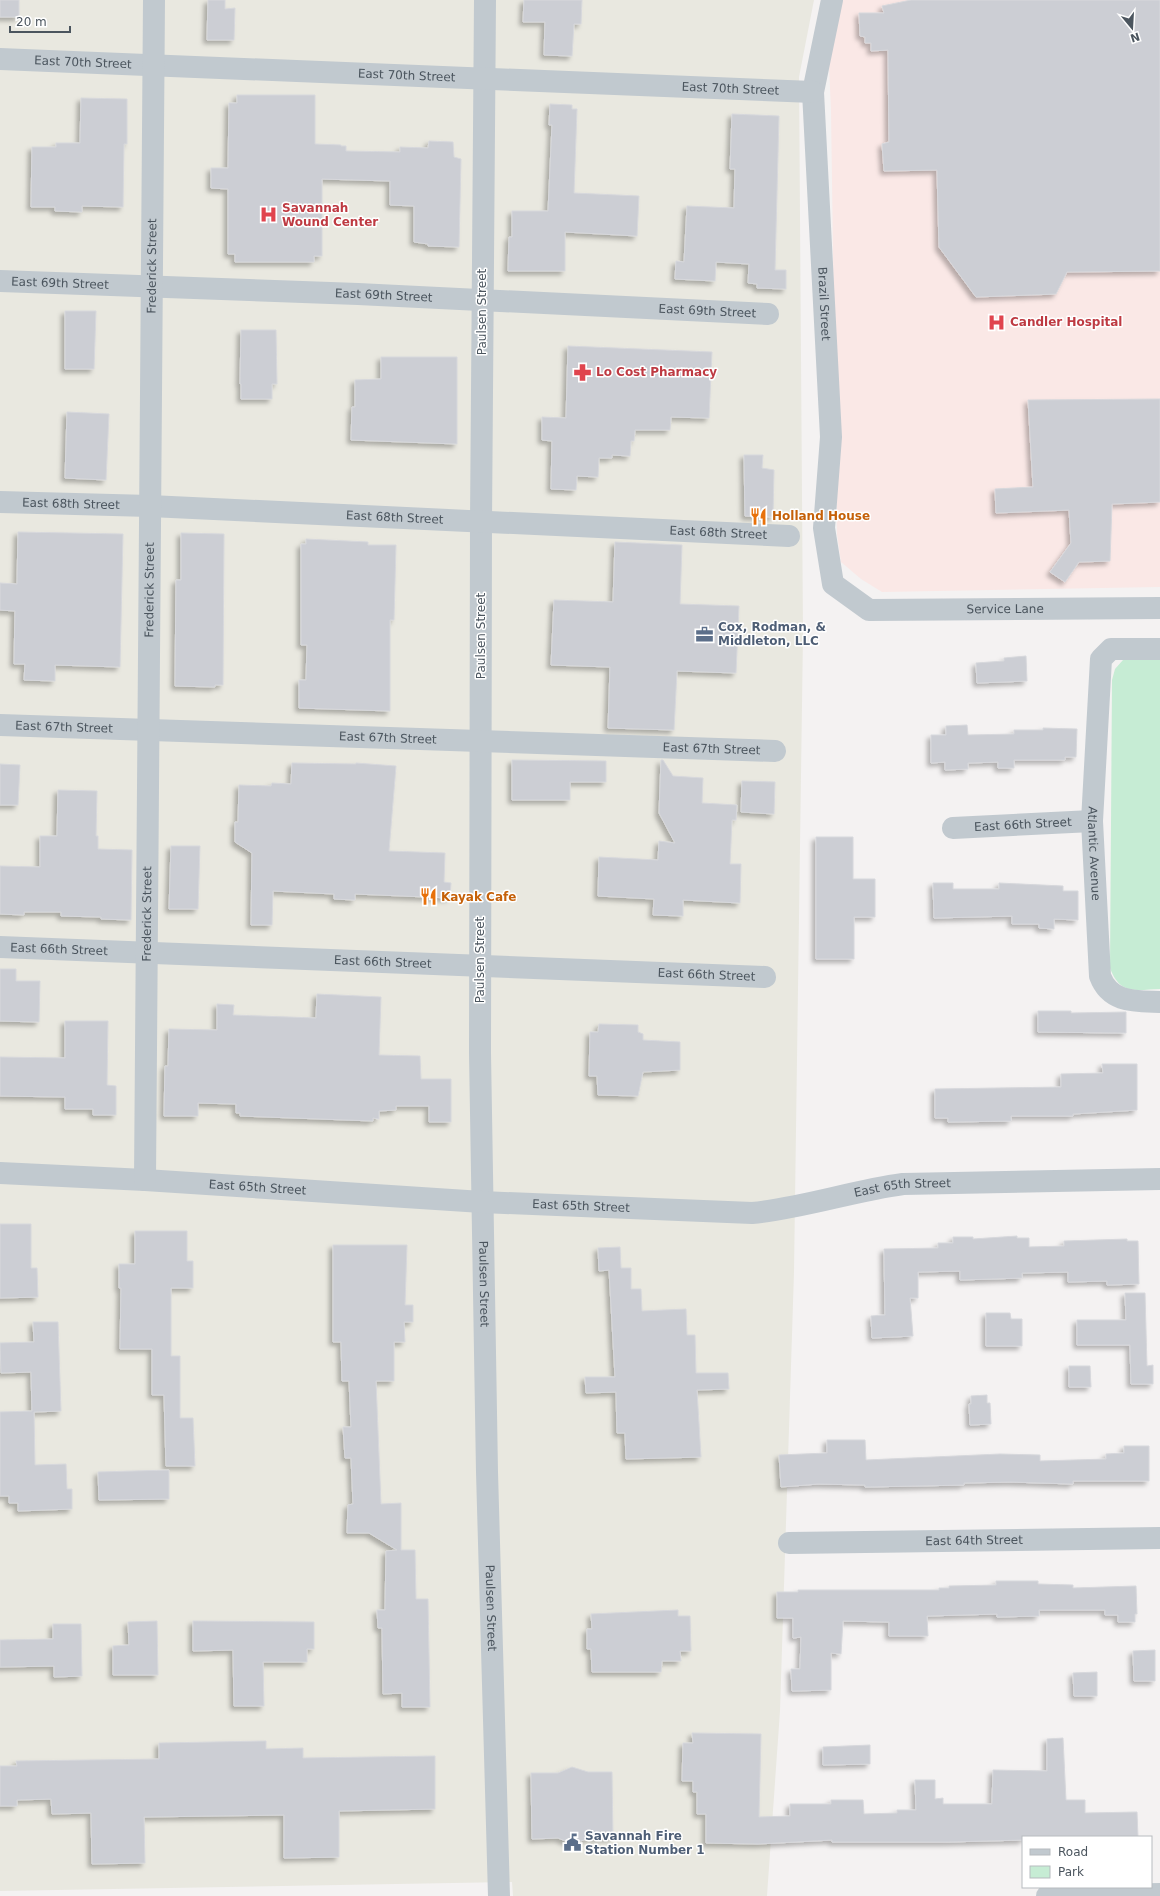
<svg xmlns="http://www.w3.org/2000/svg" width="1160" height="1896" viewBox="0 0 1160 1896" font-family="'DejaVu Sans',sans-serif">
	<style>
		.commercial { fill: #e9e8e0 }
		.medical { fill: #fae8e6 }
		.green { fill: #c6ecd4 }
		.building { fill: #ccced4; stroke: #d7d8dc; filter: url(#shadow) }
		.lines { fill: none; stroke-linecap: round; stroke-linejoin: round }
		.minor { stroke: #c1c9cf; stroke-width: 22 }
		.labels { text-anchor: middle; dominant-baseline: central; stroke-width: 3; stroke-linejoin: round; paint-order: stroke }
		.street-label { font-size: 12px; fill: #4b555e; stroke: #fff }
		.health-label { font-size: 12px; font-weight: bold; fill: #be3a42; stroke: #fff; text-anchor: start }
		.food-label { font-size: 12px; font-weight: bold; fill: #c56008; stroke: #fff; text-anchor: start }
		.service-label { font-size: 12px; font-weight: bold; fill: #4e5e75; stroke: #fff; text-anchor: start }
	</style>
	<defs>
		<filter id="shadow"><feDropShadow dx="-3.5" dy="3.5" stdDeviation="2" flood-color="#0004"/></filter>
	</defs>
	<rect width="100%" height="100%" fill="#f4f2f2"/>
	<!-- commercial -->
	<polygon class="commercial" points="0,0 814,0 799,77 803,634 794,1272 780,1711 767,1896 513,1896 512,1882 0,1891"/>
	<!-- medical -->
	<polygon class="medical" points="839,0 1160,0 1160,587 882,592 861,579 841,562 837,534 831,111 828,41"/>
	<!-- green -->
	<path class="green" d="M1123 660H1160V989C1135 990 1120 995 1110 968L1112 680 1115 669Z"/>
	<!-- building -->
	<g class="building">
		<rect x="0" y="0" width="19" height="17"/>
		<polygon points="208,0 225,0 225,9 235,8 234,40 207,40"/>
		<polygon points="524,0 582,0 581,24 574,24 572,56 544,55 545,22 523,22"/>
		<polygon points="911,0 1160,0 1160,271 1067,272 1056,294 976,297 939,247 937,170 884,171 882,144 889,142 888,50 871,51 871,43 865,43 865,37 860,36 859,13 884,13 882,6"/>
		<polygon points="237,95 315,95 315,144 341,145 341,146 346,146 346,151 400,152 400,147 428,148 429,141 453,142 454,157 461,159 459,247 428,246 428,244 414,242 414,206 390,205 390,181 322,179 322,256 314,256 314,262 235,262 235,254 228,254 228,189 211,188 211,168 228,168 229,103 237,103"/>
		<polygon points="81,98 127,99 127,144 124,144 123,207 82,206 82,212 55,211 55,207 31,207 32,147 56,147 56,143 80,143"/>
		<polygon points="550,104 572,105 572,109 577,109 574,193 639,196 637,236 565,232 565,271 508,271 509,237 512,237 512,211 548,211 552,125 549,125"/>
		<polygon points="732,114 779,116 775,270 786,270 786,289 757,288 757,284 748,283 749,264 716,262 715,281 675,279 676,261 684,262 687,206 734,208 735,169 730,169"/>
		<polygon points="65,311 96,311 94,369 65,369"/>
		<polygon points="241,330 276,330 277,384 272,384 272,399 241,399 241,384 240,384"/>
		<polygon points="568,346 712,352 709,418 671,417 670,430 635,430 634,441 631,441 630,456 612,455 612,458 599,458 598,477 577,476 576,490 551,489 552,441 542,440 542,417 566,418"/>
		<polygon points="381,357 457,357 457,444 351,440 352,407 355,407 355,380 381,379"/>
		<polygon points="1160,399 1160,502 1112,504 1110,561 1079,562 1065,582 1050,572 1071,543 1069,510 996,513 995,489 1033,487 1028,400"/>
		<polygon points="67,412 109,414 106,480 65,478"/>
		<polygon points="744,455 763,455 762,468 774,470 773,517 745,516"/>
		<polygon points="18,532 123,534 120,667 55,665 55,681 24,680 25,664 14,664 15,611 0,610 0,583 17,584"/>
		<polygon points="181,533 224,534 223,685 215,685 215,687 175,686 176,580 181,580"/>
		<polygon points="306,539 368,542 368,545 396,545 394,620 390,620 390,711 299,708 299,680 306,680 307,645 301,645 301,544 306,544"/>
		<polygon points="615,542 682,545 680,604 739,606 736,673 677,671 674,730 608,728 610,667 551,665 554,600 613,602"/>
		<polygon points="1026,656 1027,681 977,683 976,663 1004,661 1004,658"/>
		<polygon points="967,725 968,735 1014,734 1014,730 1043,730 1043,728 1077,729 1076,757 1065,757 1065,760 1014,760 1014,768 998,768 998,762 968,763 968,769 945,770 945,762 931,763 931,735 946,735 946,726"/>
		<polygon points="512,760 606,761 606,782 570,782 570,800 512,800"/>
		<polygon points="661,760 663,760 673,776 703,778 702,803 737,805 736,820 732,820 730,864 741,864 740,903 683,900 683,916 653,915 654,899 598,896 599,857 658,860 659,841 675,843 659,813"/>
		<polygon points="292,763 356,764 356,763 396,766 389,851 445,853 444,882 451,883 450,898 355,894 355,900 334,899 334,894 273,891 272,925 251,925 252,853 235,842 235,822 238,822 239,785 271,786 272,783 291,784"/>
		<polygon points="0,764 20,765 18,805 0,805"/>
		<polygon points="742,781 775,782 774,814 741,812"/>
		<polygon points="58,790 97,791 96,836 98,836 98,849 132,850 131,920 101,919 101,917 61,916 61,912 24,912 24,915 0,914 0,866 40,867 40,836 57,836"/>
		<polygon points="816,837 853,837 853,879 875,879 875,917 854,917 854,959 816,959"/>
		<polygon points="171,846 200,846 198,909 169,909"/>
		<polygon points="933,883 953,883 953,889 999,889 999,883 1063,886 1063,891 1078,891 1078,920 1054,919 1054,929 1039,928 1039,924 1012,924 1012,916 934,918"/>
		<polygon points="0,969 16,969 16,981 40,981 39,1022 0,1021"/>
		<polygon points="317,994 381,997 379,1055 420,1056 421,1079 451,1079 451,1122 429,1122 429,1106 396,1106 396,1110 379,1111 379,1119 373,1118 373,1121 240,1116 240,1113 236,1113 236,1104 198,1103 198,1116 164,1116 165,1066 168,1066 169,1029 217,1030 217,1004 234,1005 233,1015 316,1018"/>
		<polygon points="1038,1011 1071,1011 1071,1013 1126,1012 1126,1033 1038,1032"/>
		<polygon points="65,1021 108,1021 107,1085 116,1086 116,1115 93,1115 93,1109 65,1109 65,1097 0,1096 0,1057 65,1058"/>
		<polygon points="599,1024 638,1025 638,1032 643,1034 643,1040 680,1042 680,1070 643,1072 638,1096 598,1095 597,1076 589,1076 590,1032 598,1032"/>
		<polygon points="1102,1064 1137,1064 1137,1110 1073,1114 1073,1116 1011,1116 1011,1121 948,1122 948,1118 935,1118 935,1089 1061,1087 1061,1074 1103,1073"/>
		<polygon points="0,1224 31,1224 31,1268 37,1268 38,1297 0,1298"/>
		<polygon points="135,1231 187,1231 187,1261 193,1261 193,1288 171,1288 171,1356 180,1356 180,1418 193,1418 195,1466 166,1466 164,1395 152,1395 152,1349 120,1349 121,1288 119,1288 119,1264 135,1264"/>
		<polygon points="1017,1236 1017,1238 1029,1238 1029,1247 1064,1246 1064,1241 1127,1239 1127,1241 1138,1241 1139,1284 1107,1285 1107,1281 1068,1282 1068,1272 1022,1273 1022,1278 960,1280 960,1271 918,1272 918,1298 910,1298 913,1336 872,1338 871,1316 885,1315 884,1249 938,1248 938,1243 953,1243 953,1237 973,1237 973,1239"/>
		<polygon points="333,1245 407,1245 405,1305 413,1305 413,1322 404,1322 405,1342 394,1342 394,1381 376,1381 381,1504 401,1503 401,1550 415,1550 416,1599 428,1599 430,1707 402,1707 402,1693 383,1694 382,1628 378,1628 377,1610 385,1610 386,1551 397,1550 369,1533 347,1533 348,1505 353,1504 351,1458 345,1458 343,1427 351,1427 349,1381 342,1381 341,1342 333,1342"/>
		<polygon points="620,1247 621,1268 631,1268 631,1289 641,1289 642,1311 686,1309 687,1335 695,1335 696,1373 728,1373 729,1389 697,1390 701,1457 626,1459 625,1433 617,1433 616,1392 586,1393 585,1377 615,1377 609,1270 599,1271 598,1248"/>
		<polygon points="1125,1293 1145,1293 1147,1366 1153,1365 1153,1384 1131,1384 1130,1345 1077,1345 1077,1320 1126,1320"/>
		<polygon points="986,1313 1010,1313 1011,1319 1022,1319 1022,1346 986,1346"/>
		<polygon points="33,1322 58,1322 61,1411 34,1412 35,1465 66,1464 67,1489 72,1489 72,1509 18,1511 18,1503 9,1503 9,1496 0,1496 0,1412 32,1411 31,1372 1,1373 0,1343 34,1342"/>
		<polygon points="1069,1366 1090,1366 1091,1387 1069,1387"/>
		<polygon points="987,1395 987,1403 990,1403 991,1424 970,1425 969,1404 971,1404 971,1396"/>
		<polygon points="827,1440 865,1440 866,1460 1000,1454 1040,1455 1040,1461 1106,1459 1106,1454 1124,1453 1124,1446 1149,1446 1149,1481 1073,1481 1073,1484 1010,1482 964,1483 964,1485 865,1487 865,1485 818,1484 781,1487 779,1455 827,1453"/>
		<polygon points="169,1470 169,1499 99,1500 98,1472"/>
		<polygon points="996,1581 1038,1581 1038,1584 1073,1585 1073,1588 1136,1586 1137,1614 1135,1614 1135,1622 1118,1622 1118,1615 1105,1615 1105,1610 1039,1610 1039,1616 997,1617 997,1614 927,1616 928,1636 889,1636 889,1622 843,1621 841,1654 831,1653 831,1690 792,1691 791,1669 800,1669 801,1637 793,1638 793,1618 777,1618 777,1592 798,1592 798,1590 939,1590 939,1588 949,1588 949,1586 996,1585"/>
		<polygon points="678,1610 678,1616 690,1616 691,1651 680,1651 681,1661 662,1661 661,1672 592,1672 591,1649 587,1649 587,1629 592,1629 591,1614"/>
		<polygon points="157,1621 158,1675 113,1675 113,1646 129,1645 128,1622"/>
		<polygon points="193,1621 314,1622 314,1649 307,1649 307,1662 263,1662 264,1706 234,1706 233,1650 193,1651"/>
		<polygon points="53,1624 81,1624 82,1676 54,1677 54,1666 0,1667 0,1640 53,1639"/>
		<polygon points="1155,1650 1155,1681 1134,1681 1133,1651"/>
		<polygon points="1097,1672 1097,1696 1074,1696 1073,1673"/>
		<polygon points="692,1733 761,1734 759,1817 790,1816 790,1804 831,1804 831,1800 863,1800 864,1814 897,1813 897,1810 916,1810 915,1780 935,1780 935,1799 943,1798 943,1804 992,1804 993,1770 1047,1771 1047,1739 1063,1738 1066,1800 1085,1800 1085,1813 1137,1812 1138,1837 1023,1837 1023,1840 948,1842 832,1842 832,1840 758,1844 706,1843 706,1814 697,1814 697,1792 693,1792 693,1781 682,1781 683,1743 693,1743"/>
		<polygon points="266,1741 266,1749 303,1748 303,1758 435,1756 435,1809 339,1811 339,1857 284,1858 284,1815 144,1817 145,1863 92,1864 91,1813 52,1814 51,1799 17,1800 17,1806 0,1806 0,1766 17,1766 16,1761 159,1759 159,1743"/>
		<polygon points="870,1745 870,1764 823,1765 823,1747"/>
		<polygon points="572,1767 588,1772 612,1772 613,1838 589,1838 573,1844 558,1838 532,1839 531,1773 558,1773"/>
	</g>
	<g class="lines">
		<!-- minor -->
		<g class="minor">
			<path id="s1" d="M485 0 481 523 480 1053 487 1472 499 1896"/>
			<path id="s2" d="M832 0 813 92 831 437 824 528 833 584 869 610 1160 608"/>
			<path id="s3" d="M0 59 813 92"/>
			<path id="s4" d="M0 281 358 294 768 314"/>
			<path id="s5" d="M0 502 150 506 789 536"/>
			<path id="s6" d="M1160 649H1111L1101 659 1092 821 1100 976C1110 1003 1135 1001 1160 1002"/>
			<path id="s7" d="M0 725 775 751"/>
			<path id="s8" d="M953 828 1092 821"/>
			<path id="s9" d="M0 947 765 977"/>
			<path id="s10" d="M0 1173 145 1180 482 1202 752 1213C803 1208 852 1191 903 1184L1160 1179"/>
			<path id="s11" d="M145 1180 154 0"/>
			<path id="s12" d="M789 1543 1160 1538"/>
			<polyline points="1047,1896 1160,1894"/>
		</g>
	</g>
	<!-- icons -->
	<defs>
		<symbol id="hospital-bare" viewBox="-9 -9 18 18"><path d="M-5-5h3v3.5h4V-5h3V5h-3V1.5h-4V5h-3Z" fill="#e0444e" stroke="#fff" stroke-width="2.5" paint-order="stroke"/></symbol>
		<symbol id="pharmacy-bare" viewBox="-9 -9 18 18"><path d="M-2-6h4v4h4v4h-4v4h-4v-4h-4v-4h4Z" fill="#e0444e" stroke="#fff" stroke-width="2.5" paint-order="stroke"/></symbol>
		<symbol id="restaurant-bare" viewBox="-9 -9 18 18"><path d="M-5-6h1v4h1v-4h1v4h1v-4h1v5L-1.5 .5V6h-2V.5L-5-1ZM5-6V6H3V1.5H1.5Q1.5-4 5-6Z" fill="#e8710a" stroke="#fff" stroke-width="2.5" paint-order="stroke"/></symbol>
		<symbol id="office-bare" viewBox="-9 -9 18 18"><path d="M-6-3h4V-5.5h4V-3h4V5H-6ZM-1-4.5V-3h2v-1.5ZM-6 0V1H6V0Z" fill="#5c6f8a" stroke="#fff" stroke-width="2.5" paint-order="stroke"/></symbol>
		<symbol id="civic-bare" viewBox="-9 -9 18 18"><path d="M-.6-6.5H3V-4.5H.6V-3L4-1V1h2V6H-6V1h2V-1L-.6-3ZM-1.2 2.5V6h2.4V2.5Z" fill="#5c6f8a" stroke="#fff" stroke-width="2.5" paint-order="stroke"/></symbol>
	</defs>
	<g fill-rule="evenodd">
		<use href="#hospital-bare" x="256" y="202" width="25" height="25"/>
		<use href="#hospital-bare" x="984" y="310" width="25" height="25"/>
		<use href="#pharmacy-bare" x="570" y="360" width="25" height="25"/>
		<use href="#restaurant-bare" x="746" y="504" width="25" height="25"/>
		<use href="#office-bare" x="692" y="622" width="25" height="25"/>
		<use href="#restaurant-bare" x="416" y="884" width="25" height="25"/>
		<use href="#civic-bare" x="560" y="1830" width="25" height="25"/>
	</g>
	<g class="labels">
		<!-- street labels -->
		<g class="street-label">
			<text stroke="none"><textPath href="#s3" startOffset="83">East 70th Street</textPath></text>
			<text stroke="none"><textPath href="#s3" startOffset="407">East 70th Street</textPath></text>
			<text stroke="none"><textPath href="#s3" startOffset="731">East 70th Street</textPath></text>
			<text stroke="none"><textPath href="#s11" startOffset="914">Frederick Street</textPath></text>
			<text stroke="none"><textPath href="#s4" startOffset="60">East 69th Street</textPath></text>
			<text stroke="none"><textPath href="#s4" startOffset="384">East 69th Street</textPath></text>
			<text stroke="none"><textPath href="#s2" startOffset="306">Brazil Street</textPath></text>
			<text stroke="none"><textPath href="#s4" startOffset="708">East 69th Street</textPath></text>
			<text transform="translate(482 312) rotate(-90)">Paulsen Street</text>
			<text stroke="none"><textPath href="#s5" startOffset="71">East 68th Street</textPath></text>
			<text stroke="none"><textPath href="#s5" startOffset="395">East 68th Street</textPath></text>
			<text stroke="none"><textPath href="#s5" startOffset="719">East 68th Street</textPath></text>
			<text stroke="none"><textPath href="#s11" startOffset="590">Frederick Street</textPath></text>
			<text stroke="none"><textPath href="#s2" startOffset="768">Service Lane</textPath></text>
			<text transform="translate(481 636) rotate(-90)">Paulsen Street</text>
			<text stroke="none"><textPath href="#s7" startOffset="64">East 67th Street</textPath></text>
			<text stroke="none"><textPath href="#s7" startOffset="388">East 67th Street</textPath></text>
			<text stroke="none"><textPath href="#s7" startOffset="712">East 67th Street</textPath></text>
			<text stroke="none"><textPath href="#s8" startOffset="70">East 66th Street</textPath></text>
			<text stroke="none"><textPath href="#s6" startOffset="258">Atlantic Avenue</textPath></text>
			<text stroke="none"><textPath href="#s11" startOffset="266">Frederick Street</textPath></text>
			<text stroke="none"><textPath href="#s9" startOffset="59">East 66th Street</textPath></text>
			<text transform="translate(480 960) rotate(-90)">Paulsen Street</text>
			<text stroke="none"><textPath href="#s9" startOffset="383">East 66th Street</textPath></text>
			<text stroke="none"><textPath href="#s9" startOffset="707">East 66th Street</textPath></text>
			<text stroke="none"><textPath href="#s10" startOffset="258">East 65th Street</textPath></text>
			<text stroke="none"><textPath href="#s10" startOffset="906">East 65th Street</textPath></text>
			<text stroke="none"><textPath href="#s10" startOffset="582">East 65th Street</textPath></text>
			<text stroke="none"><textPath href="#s1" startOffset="1284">Paulsen Street</textPath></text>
			<text stroke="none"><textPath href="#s12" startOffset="185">East 64th Street</textPath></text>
			<text stroke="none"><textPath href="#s1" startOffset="1608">Paulsen Street</textPath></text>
		</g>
		<!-- health labels -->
		<g class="health-label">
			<text x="282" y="208">Savannah<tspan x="282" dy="14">Wound Center</tspan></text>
			<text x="1010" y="322">Candler Hospital</text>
			<text x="596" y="372">Lo Cost Pharmacy</text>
		</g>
		<!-- food labels -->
		<g class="food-label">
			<text x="772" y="516">Holland House</text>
			<text x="441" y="897">Kayak Cafe</text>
		</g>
		<!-- service labels -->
		<g class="service-label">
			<text x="718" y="627">Cox, Rodman, &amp;<tspan x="718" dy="14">Middleton, LLC</tspan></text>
			<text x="585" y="1836">Savannah Fire<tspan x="585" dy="14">Station Number 1</tspan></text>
		</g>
	</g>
	<!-- legend -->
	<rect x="1022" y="1836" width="130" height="52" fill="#ffffff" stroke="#b7bbbf"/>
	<rect x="1030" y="1849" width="20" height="6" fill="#c1c9cf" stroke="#b7bbbf"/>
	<text x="1058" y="1856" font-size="12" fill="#4b555e">Road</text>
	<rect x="1030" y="1866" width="20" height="12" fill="#c6ecd4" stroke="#b7bbbf"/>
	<text x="1058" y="1876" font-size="12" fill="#4b555e">Park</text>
	<!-- north arrow -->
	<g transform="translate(1132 28) rotate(162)" stroke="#ffffff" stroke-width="3" paint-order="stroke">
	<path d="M0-3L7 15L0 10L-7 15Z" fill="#4b555e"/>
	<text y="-6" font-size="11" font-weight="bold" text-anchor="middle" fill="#4b555e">N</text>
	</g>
	<!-- scale -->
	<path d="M10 26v6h60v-6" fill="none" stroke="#4b555e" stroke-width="2"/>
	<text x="16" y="26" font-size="12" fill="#4b555e" stroke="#ffffff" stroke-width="3" paint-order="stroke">20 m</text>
</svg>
